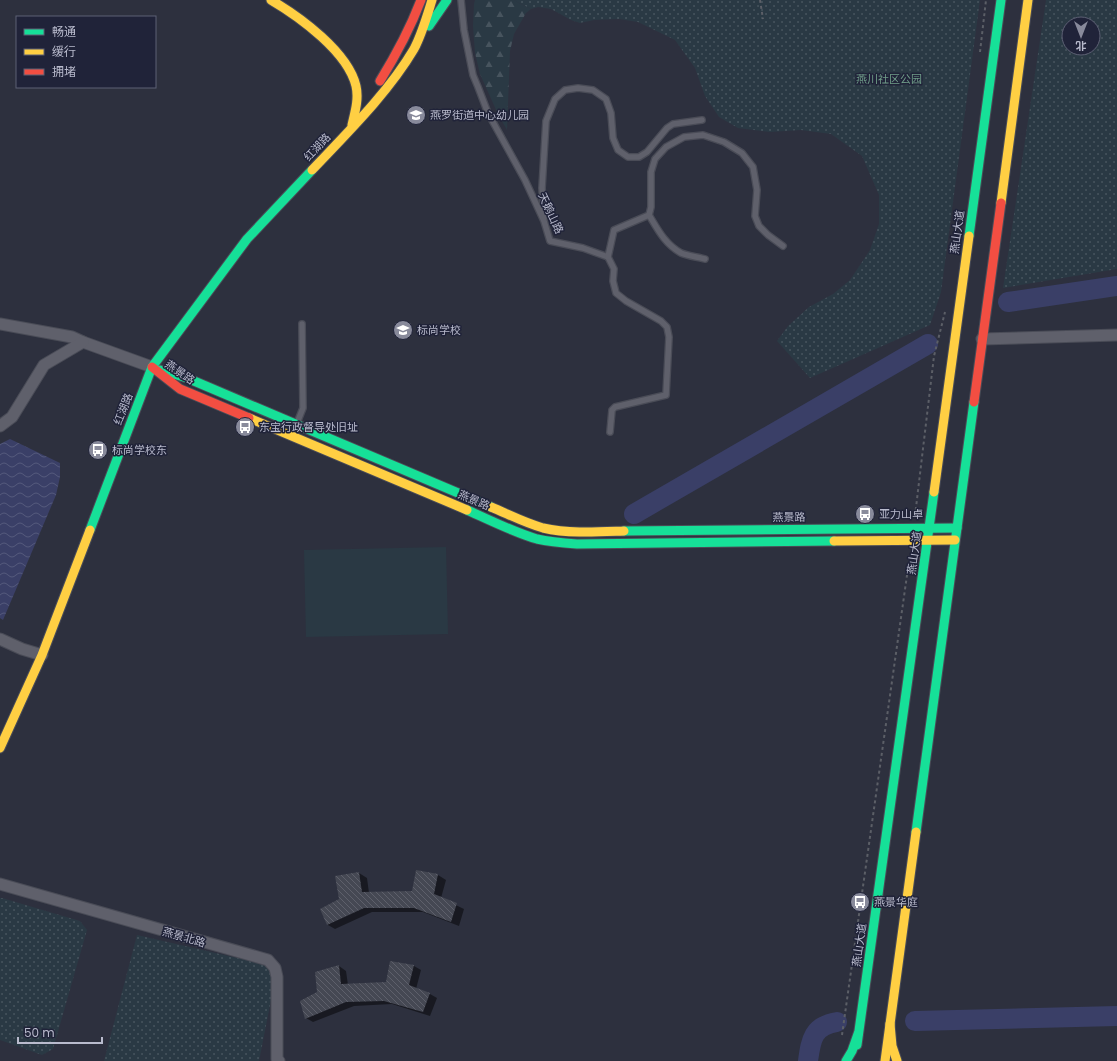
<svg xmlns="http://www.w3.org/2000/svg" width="1117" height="1061" viewBox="0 0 1117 1061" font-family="Poppins,'Noto Sans SC',sans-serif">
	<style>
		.green { fill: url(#green-dots); fill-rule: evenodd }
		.forest { fill: url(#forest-firs) }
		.pitch { fill: #2a3944 }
		.water { fill: url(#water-waves) }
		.shadow { fill: #0007 }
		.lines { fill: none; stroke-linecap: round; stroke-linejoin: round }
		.river { stroke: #3a3f67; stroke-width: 20 }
		.building { fill: url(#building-back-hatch) }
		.lane-casing { stroke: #4a4c57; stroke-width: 8 }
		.street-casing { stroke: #4a4c57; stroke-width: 13 }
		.fast-casing { stroke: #4a4c57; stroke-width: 11 }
		.slow-casing { stroke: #4a4c57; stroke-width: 11 }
		.jam-casing { stroke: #4a4c57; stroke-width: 11 }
		.path { stroke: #5c5f67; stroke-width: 2; stroke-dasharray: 3 3; stroke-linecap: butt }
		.lane { stroke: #5f606b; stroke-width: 5.5 }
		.street { stroke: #5f606b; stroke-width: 11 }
		.fast { stroke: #16e098; stroke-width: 9 }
		.slow { stroke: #ffcf43; stroke-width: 9 }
		.jam { stroke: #f24e42; stroke-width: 9 }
		.labels { text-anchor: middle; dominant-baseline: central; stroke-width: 3; stroke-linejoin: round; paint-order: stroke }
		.park-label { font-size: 11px; fill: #709e89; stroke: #202339 }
		.poi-label { font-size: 11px; fill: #b9bbcd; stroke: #202339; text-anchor: start }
		.street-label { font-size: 11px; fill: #b9bbcd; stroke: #202339 }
	</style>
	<defs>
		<pattern id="green-dots" width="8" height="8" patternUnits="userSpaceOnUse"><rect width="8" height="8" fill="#2a3944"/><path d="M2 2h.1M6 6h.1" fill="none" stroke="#47545e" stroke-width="1.8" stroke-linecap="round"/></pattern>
		<pattern id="forest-firs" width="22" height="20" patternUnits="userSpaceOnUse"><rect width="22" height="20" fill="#2a3944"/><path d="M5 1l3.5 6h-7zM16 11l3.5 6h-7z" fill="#47545e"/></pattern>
		<pattern id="water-waves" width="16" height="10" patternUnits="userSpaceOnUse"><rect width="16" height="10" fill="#3a3f67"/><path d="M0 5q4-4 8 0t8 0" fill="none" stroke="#54597c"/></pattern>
		<pattern id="building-back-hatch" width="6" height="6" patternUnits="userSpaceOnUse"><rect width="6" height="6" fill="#454853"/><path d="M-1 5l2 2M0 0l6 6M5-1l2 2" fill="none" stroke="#5e606b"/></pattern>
	</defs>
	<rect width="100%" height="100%" fill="#2d303e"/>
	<!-- green -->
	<g class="green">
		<polygon points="514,0 980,0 941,292 930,325 810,378 777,341 788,326 809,307 833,294 850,280 870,250 879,224 879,195 862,156 831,134 801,130 770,132 738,128 719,117 705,96 695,68 675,40 638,22 619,19 594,20 580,23 571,20 551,9 538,7 531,9 519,3"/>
		<path d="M1046 0H1117V269L1003 288ZM1069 24H1093V48H1069Z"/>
		<polygon points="0,898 2,898 80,921 87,930 53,1049 42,1055 0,1040"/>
		<polygon points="137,935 268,965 275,980 259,1061 104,1061"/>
	</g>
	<!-- forest -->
	<polygon class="forest" points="475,0 514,0 519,3 531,9 526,13 514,34 510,51 507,130 497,112 480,74 475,53 473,26 474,4"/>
	<!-- pitch -->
	<polygon class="pitch" points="446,547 448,634 306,637 304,550"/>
	<!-- water -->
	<polygon class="water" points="10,439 60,463 60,477 56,495 3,620 0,618 0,444"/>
	<!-- shadow -->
	<g class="shadow">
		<polygon points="416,871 438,875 446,880 441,898 464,909 459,926 423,912 372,912 335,929 328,925 322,909 340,899 336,877 359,873 367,878 369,893 413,892"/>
		<polygon points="391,962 414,966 421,970 416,989 430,994 437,998 430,1016 392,1004 354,1006 313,1022 306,1018 318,993 339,966 346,971 348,985 387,983"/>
	</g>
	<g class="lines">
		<!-- river -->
		<g class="river">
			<polyline points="1008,302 1117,286"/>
			<polyline points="634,514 928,344"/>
			<polyline points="915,1021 1117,1016"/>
			<path d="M808 1061C811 1039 813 1026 837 1022"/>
		</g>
	</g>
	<!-- building -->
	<g class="building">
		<polygon points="416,870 438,874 434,894 457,903 451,922 414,908 364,908 327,925 320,909 339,899 335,876 359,872 362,892 412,891"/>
		<polygon points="390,961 414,965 409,985 430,993 423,1012 384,1001 346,1002 305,1019 300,1001 317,992 315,972 339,965 341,984 386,982"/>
	</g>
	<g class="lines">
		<defs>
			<g id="lane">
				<polyline points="461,0 464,30 473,75 478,87 488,113 525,180 544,221 550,241 583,248 608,257 614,269 613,281 616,293 626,301 661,321 667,327 669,337 666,395 615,407 612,410 610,432"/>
				<path d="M649 215C658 230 665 244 681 253 688 256 698 257 705 259"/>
				<polyline points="544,218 542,188 546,121 555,99 565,90 578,88 593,90 606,99 611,113 613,138 618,150 628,157 639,157 647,152 667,128 673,124 702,120"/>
				<polyline points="608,257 614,230 649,215 651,207 651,172 655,159 666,147 684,137 703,135 724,142 742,153 753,167 757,190 755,216 759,226 768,235 783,246"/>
				<polyline points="297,423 303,408 302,324"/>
			</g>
			<g id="street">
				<polyline points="0,324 72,337 83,342 152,367"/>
				<polyline points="982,339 1117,335"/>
				<polyline points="0,426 12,417 44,365 83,342"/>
				<polyline points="0,639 22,649 42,655"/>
				<polyline points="0,884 268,960 275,968 277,977 277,1059 279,1061"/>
			</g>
			<g id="fast">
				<polyline points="429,26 447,0"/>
				<polyline points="969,236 1001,0"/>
				<polyline points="160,370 187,378 491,507"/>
				<path d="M467 510C490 520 513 532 537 539 550 542 563 543 577 544L834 541"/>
				<polyline points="90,530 152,367 247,239 312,170"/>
				<polyline points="624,531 957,528"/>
				<polyline points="916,832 974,402"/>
				<polyline points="857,1045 934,492"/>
				<polyline points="846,1061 852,1051 858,1034"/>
			</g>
			<g id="slow">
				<path d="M271 0C300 17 348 52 356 86 359 99 355 112 352 125"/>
				<path d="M312 170C347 133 388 93 414 49 422 34 427 16 432 0"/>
				<polyline points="1001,203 1028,0"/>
				<polyline points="249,418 467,510"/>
				<polyline points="934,492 969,236"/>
				<path d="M491 507C508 514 525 523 543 528 569 534 598 532 624 531"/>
				<polyline points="834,541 955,540"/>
				<polyline points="0,748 42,655 90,530"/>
				<polyline points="890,1024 892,1046 897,1061"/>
				<polyline points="885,1061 916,832"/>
			</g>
			<g id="jam">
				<path d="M380 81C396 55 410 29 421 0"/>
				<polyline points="152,367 180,389 249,418"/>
				<polyline points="974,402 1001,203"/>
			</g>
		</defs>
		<!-- lane casing -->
		<use href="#lane" class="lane-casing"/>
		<!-- street casing -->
		<use href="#street" class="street-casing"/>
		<!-- fast casing -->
		<use href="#fast" class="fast-casing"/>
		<!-- slow casing -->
		<use href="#slow" class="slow-casing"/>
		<!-- jam casing -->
		<use href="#jam" class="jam-casing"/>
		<!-- path -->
		<g class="path">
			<polyline points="760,0 763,19"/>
			<polyline points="980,52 986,0"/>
			<polyline points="915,516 934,356 945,312"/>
			<polyline points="842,1035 910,554"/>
		</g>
		<!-- lane -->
		<use href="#lane" class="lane"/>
		<!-- street -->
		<use href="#street" class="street"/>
		<!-- fast -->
		<use href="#fast" class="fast"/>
		<!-- slow -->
		<use href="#slow" class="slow"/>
		<!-- jam -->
		<use href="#jam" class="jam"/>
	</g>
	<!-- icons -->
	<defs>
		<symbol id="school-disc" viewBox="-11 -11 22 22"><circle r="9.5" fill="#888a9b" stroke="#202339"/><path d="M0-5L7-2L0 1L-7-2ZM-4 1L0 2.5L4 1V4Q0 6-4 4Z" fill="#fff"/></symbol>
		<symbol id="bus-disc" viewBox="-11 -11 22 22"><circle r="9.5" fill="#888a9b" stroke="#202339"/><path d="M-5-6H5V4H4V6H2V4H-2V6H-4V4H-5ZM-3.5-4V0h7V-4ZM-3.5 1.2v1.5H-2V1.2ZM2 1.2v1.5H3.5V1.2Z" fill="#fff"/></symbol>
	</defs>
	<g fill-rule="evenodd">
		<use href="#school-disc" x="405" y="104" width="22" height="22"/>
		<use href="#school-disc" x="392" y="319" width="22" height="22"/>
		<use href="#bus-disc" x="234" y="416" width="22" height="22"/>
		<use href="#bus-disc" x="87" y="439" width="22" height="22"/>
		<use href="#bus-disc" x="854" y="503" width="22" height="22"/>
		<use href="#bus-disc" x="849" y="891" width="22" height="22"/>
	</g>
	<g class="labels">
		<!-- park labels -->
		<g class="park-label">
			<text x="889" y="79">燕川社区公园</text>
		</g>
		<!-- poi labels -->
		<g class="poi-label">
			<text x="430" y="115">燕罗街道中心幼儿园</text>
			<text x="417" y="330">标尚学校</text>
			<text x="259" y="427">东宝行政督导处旧址</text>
			<text x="112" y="450">标尚学校东</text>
			<text x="879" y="514">亚力山卓</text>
			<text x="874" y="902">燕景华庭</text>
		</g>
		<!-- street labels -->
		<g class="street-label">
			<text transform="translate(317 147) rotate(-47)">红湖路</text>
			<text transform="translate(551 213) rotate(65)">天鹅山路</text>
			<text transform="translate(957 232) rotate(-82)">燕山大道</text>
			<text transform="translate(180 372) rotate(34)">燕景路</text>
			<text transform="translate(123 409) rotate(-69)">红湖路</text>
			<text transform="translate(474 500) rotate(23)">燕景路</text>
			<text transform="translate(789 517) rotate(-1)">燕景路</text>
			<text transform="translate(914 553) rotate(-82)">燕山大道</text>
			<text transform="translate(184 937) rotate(16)">燕景北路</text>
			<text transform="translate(859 945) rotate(-82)">燕山大道</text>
		</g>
	</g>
	<!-- legend -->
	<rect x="16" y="16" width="140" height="72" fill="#202339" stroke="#5d6074"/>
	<rect x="24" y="29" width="20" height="6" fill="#16e098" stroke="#5d6074"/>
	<text x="52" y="36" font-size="12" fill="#b9bbcd">畅通</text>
	<rect x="24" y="49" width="20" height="6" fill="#ffcf43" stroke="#5d6074"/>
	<text x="52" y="56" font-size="12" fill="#b9bbcd">缓行</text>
	<rect x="24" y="69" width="20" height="6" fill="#f24e42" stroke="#5d6074"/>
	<text x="52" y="76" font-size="12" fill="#b9bbcd">拥堵</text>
	<!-- north arrow -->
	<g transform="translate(1081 36) rotate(180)"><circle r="19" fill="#202339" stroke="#5d6074"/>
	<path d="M0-3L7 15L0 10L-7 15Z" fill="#888a9b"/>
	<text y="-6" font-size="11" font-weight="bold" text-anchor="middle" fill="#b9bbcd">北</text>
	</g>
	<!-- scale -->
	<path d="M18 1037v6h84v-6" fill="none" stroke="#b9bbcd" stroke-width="2"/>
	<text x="24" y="1037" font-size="12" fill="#b9bbcd" stroke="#202339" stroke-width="3" paint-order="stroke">50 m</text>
</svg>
